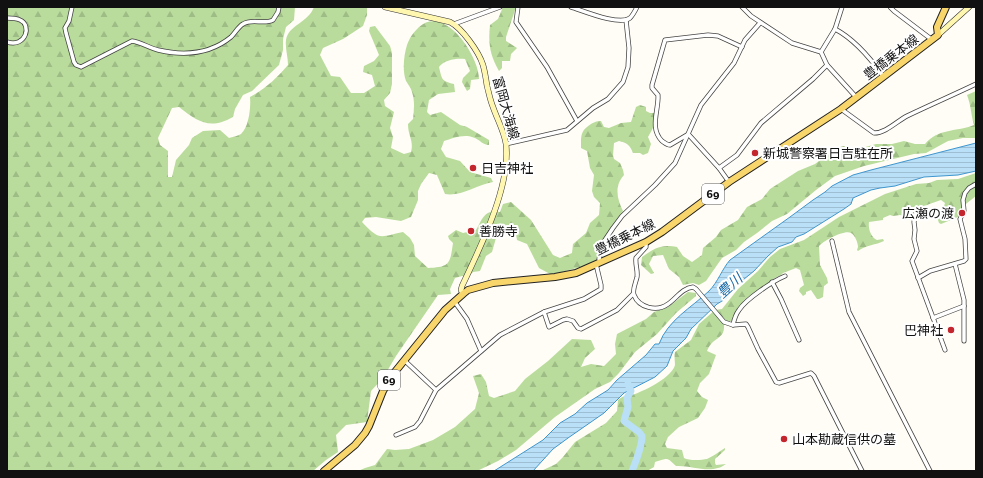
<svg xmlns="http://www.w3.org/2000/svg" width="983" height="478" viewBox="0 0 983 478" font-family="'Zilla Slab','Noto Sans JP',serif">
	<style>
		.forest { fill: url(#forest-firs) }
		.water { fill: url(#water-rules); stroke: #3f96cf }
		.lines { fill: none; stroke-linecap: round; stroke-linejoin: round }
		.river { stroke: #b9e0f7; stroke-width: 7 }
		.minor-casing { stroke: #444; stroke-width: 5 }
		.secondary-casing { stroke: #333; stroke-width: 6 }
		.primary-casing { stroke: #222; stroke-width: 8 }
		.minor { stroke: #fff; stroke-width: 3.5 }
		.secondary { stroke: #fff6b0; stroke-width: 5 }
		.primary { stroke: #f9d66b; stroke-width: 6 }
		.poi-dot { fill: #c4262e; stroke: #fff; stroke-width: 1.5 }
		.labels { text-anchor: middle; dominant-baseline: central; stroke-width: 4; stroke-linejoin: round; paint-order: stroke }
		.shield { fill: #fff; stroke: #585858; stroke-width: 1 }
		.shield-label { font-size: 12px; font-weight: bold; fill: #111 }
		.street-label { font-size: 13px; fill: #111; stroke: #fff }
		.poi-label { font-size: 13px; fill: #111; stroke: #fff; text-anchor: start }
		.water-label { font-size: 14px; font-style: italic; fill: #1768a6; stroke: #fff }
	</style>
	<defs>
		<pattern id="forest-firs" width="22" height="20" patternUnits="userSpaceOnUse"><rect width="22" height="20" fill="#b9dc9c"/><path d="M5 1l3.5 6h-7zM16 11l3.5 6h-7z" fill="#9ebc85"/></pattern>
		<pattern id="water-rules" width="6" height="5" patternUnits="userSpaceOnUse"><rect width="6" height="5" fill="#b9e0f7"/><path d="M0 2.5h6" fill="none" stroke="#9ebfd3"/></pattern>
	</defs>
	<rect width="100%" height="100%" fill="#fffdf5"/>
	<!-- forest -->
	<g class="forest">
		<path d="M7 7H295L294 20 286 27 283 39V50L279 65 252 91 243 95 235 109 233 117C210 130 198 122 179 107L172 108 158 138 160 145 168 151V177H172L176 160 189 145 192 138 203 131 220 130 229 138C232 137 238 136 241 134 249 127 251 107 250 97 265 89 277 78 288 65 288 57 285 48 286 40 288 25 308 23 314 7H367V15L363 26 343 39 323 48 320 55 331 76 340 77 351 93H364L375 86 372 75 363 72 364 66 374 61 379 55 369 31 370 27 375 26 390 46 392 53V84L390 93 384 100 385 106 394 112 390 128 393 137 391 148 404 154 411 152C414 141 408 136 408 124L413 119C414 110 415 101 412 92 411 88 408 84 406 81 402 70 404 55 407 45 410 37 413 33 419 27 445 4 479 56 479 79L471 80 470 89 467 91 462 82 463 78 470 71 465 59C456 58 444 60 439 67 442 79 441 81 454 84L455 92 438 94 429 100 427 112 430 115 441 112 460 125 467 127 489 140V145C483 145 481 141 475 138 465 133 453 138 444 141L441 149 446 157 460 161 470 172 491 178 493 182C477 185 460 197 445 194L437 175 429 173 421 184 418 191V200L411 217 401 221 376 217 365 218 362 222C380 241 379 237 403 232L410 238 414 245 415 256 428 268C450 267 450 264 453 243L449 239 448 236 456 230 463 233 476 230C483 218 484 209 500 212L503 204 511 202 531 220 553 255 560 258 572 253 573 244 586 233 590 223 599 215 600 203 594 197 592 191 594 175 590 168 587 151 581 148C581 136 580 131 591 124 595 122 596 121 601 121L604 127 609 128 621 123 631 122 636 107 640 105 646 107V111L650 113H655C658 121 652 130 648 137L651 144 648 153 643 155 640 153H633C630 145 627 143 619 141L614 143 613 155 614 159 620 163 623 170 624 175C614 186 617 199 623 211L599 246 597 257 596 261 584 266 558 273 550 274 539 268 527 244 517 240 516 234 512 232C507 235 501 234 496 238L492 252 486 256 480 271 473 272 468 277 462 276 455 278 450 289 451 294 438 295 396 356 383 378 371 391 367 422 346 425 336 435 338 452 326 460 313 471H7Z"/>
		<path d="M503 7H516L506 37V41L517 48 511 54 510 61H502V68L499 71C490 55 488 44 490 25L498 19Z"/>
		<path d="M976 91V138H963L948 141 926 153 914 154 864 166 835 176 816 190 787 214 772 221 757 233 744 242 736 250 722 258 706 281 699 285 693 283 683 285 679 277 669 269 663 255 653 256 649 264 654 273 651 274 641 265 642 257C655 248 661 244 677 247L683 256 692 262 702 255 703 248 716 237 721 230 738 220 747 207 762 199 770 189 798 171 815 164 836 148 844 146 855 150 876 144H892L904 141 915 144H925C938 128 957 132 974 125 971 115 971 105 967 95Z"/>
		<path d="M976 173V196L962 207V210L958 217 941 224 939 223 937 217 943 209 945 203 941 200C931 204 924 205 915 210L913 217 911 218 900 215 893 216 890 215 883 218V220L869 222C868 229 871 237 877 240L883 239 884 241C876 245 866 245 858 251L857 250 858 247C858 243 855 235 851 233 845 229 823 241 819 246L820 265 827 278 828 283 824 286 823 297 819 299H817L811 290 806 292V294L803 296 799 291 800 288 804 285 800 270 796 268 783 273 781 275 775 278 744 300 738 309 734 319 724 325C725 337 717 337 711 344 709 346 708 349 707 351L716 355 709 374 700 383 697 391 702 397 708 400 705 408 698 418 679 427 668 437 665 444 667 448 682 450 684 458C689 461 702 460 707 459 712 457 720 451 725 448V450L715 459V463L716 465 726 464C712 475 692 465 676 466 666 457 669 458 655 462L654 467 647 471H541L556 464 563 457 575 442 606 423 617 411 618 400C625 394 626 397 635 394 646 390 672 377 675 365 675 361 674 356 675 352L691 340 699 324 715 310 722 309 738 289 758 271 770 257 780 249 804 240 839 217 885 194 916 184 929 183 937 180 958 179Z"/>
		<polygon points="688,292 696,293 696,296 676,313 657,334 635,352 619,373 610,382 595,389 555,417 516,450 498,461 477,471 358,471 365,468 375,465 387,449 395,450 409,449 433,440 455,427 475,409 479,393 473,376 481,374 486,382 489,396 494,398 515,391 525,379 548,361 572,339 591,340 595,349 585,358 581,367 591,364 604,366 616,354 615,344 617,334 646,319 654,312 668,307"/>
	</g>
	<!-- water -->
	<path class="water" d="M976 143V171L958 175 924 177 895 186 880 188 871 190 853 198 851 204 844 209 804 234 796 237 792 242 778 247 768 256 754 271 733 288 727 298 717 304 691 329 686 338 673 351 667 366 655 377 624 393 604 413 568 438 553 449 533 471H494L543 440 560 423 575 414 587 403 608 390 617 380 646 355 655 344H659C668 320 691 308 709 291 718 282 722 269 730 260L790 217 813 200 825 192 832 186 853 175 871 170Z"/>
	<g class="lines">
		<!-- river -->
		<path class="river" d="M628 384 631 391 627 398 628 407 624 421 639 432 642 436C642 447 636 461 632 471"/>
		<defs>
			<g id="minor">
				<path d="M72 7 69 21 65 28 66 33 74 62 76 65 81 67 132 41C141 42 149 48 158 50 184 56 209 55 231 37 235 33 238 27 243 24 252 18 264 25 273 20L278 12 279 7"/>
				<polyline points="518,7 516,22 547,67 577,121"/>
				<path d="M571 7C584 11 619 26 630 18 633 15 635 11 637 7"/>
				<polyline points="742,7 751,16 792,43 821,52 827,65 856,97"/>
				<polyline points="890,7 894,11 931,39"/>
				<path d="M7 18C11 18 16 18 20 20 32 25 26 48 7 42"/>
				<polyline points="454,24 500,7"/>
				<path d="M835 29C854 39 871 59 883 76"/>
				<polyline points="821,52 835,29 842,7"/>
				<path d="M841 109 874 133C886 133 897 121 907 116 930 105 953 95 976 84"/>
				<polyline points="506,144 567,130 593,108 608,99 623,82 628,67 629,48 626,20"/>
				<path d="M719 168 689 135H687L670 145C667 145 665 143 662 141 649 128 659 110 658 95L652 88V85L665 40 708 35 718 36 742 47"/>
				<polyline points="729,182 719,168 737,155 761,123 813,79 827,65"/>
				<polyline points="916,213 914,222 915,230 914,239 917,251 912,261 945,350"/>
				<polyline points="832,241 849,312 930,471"/>
				<path d="M646 242V247L636 258C635 265 638 270 637 277 636 282 632 290 634 295 639 308 657 312 668 304 676 299 682 288 693 287L696 289 724 322 733 325 746 324 748 327 758 349 776 382 779 383 811 373 814 376 862 471"/>
				<polyline points="600,262 599,259 603,243 613,228 622,216 655,185 675,163 701,105 734,63 745,40 760,23"/>
				<polyline points="955,264 964,300 964,341"/>
				<polyline points="918,278 930,271 964,261 966,259 965,239 960,219 964,211 963,200 965,193 969,188 976,184"/>
				<polyline points="772,282 781,299 799,340"/>
				<polyline points="454,301 467,319 481,351"/>
				<polyline points="544,312 549,327 563,320 567,319 573,321 578,328 581,329 617,310 633,294"/>
				<polyline points="933,318 964,306"/>
				<path d="M733 325C734 320 736 314 739 310 746 299 773 281 785 276"/>
				<polyline points="404,360 436,390"/>
				<polyline points="396,435 415,427 420,421 436,390 500,335 544,312 584,299 601,289 601,285 596,264"/>
			</g>
			<g id="secondary">
				<path d="M385 7 450 22C462 28 479 52 483 65 485 72 486 79 487 86 489 93 490 100 493 107 497 119 504 131 506 144 511 186 480 248 462 286L461 290 463 294"/>
				<polyline points="938,35 969,7"/>
			</g>
			<polyline id="primary" points="324,471 355,445 365,433 369,426 383,391 390,378 445,310 463,294 468,290 493,283 555,277 576,273 646,242 662,232 729,182 841,109 938,35 937,27 946,7"/>
		</defs>
		<!-- minor casing -->
		<use href="#minor" class="minor-casing"/>
		<!-- secondary casing -->
		<use href="#secondary" class="secondary-casing"/>
		<!-- primary casing -->
		<use href="#primary" class="primary-casing"/>
		<!-- minor -->
		<use href="#minor" class="minor"/>
		<!-- secondary -->
		<use href="#secondary" class="secondary"/>
		<!-- primary -->
		<use href="#primary" class="primary"/>
	</g>
	<!-- markers -->
	<g class="poi-dot">
		<circle cx="755" cy="153" r="4"/>
		<circle cx="473" cy="168" r="4"/>
		<circle cx="962" cy="213" r="4"/>
		<circle cx="471" cy="231" r="4"/>
		<circle cx="951" cy="330" r="4"/>
		<circle cx="784" cy="439" r="4"/>
	</g>
	<g class="labels">
		<!-- shield labels -->
		<g class="shield">
			<rect x="702" y="184" width="22" height="20" rx="3"/>
			<rect x="378" y="370" width="22" height="20" rx="3"/>
		</g>
		<g class="shield-label">
			<text x="713" y="194">69</text>
			<text x="389" y="380">69</text>
		</g>
		<!-- street labels -->
		<g class="street-label">
			<text transform="translate(891 57) rotate(-37)">豊橋乗本線</text>
			<text transform="translate(506 108) rotate(74)">富岡大海線</text>
			<text transform="translate(625 237) rotate(-26)">豊橋乗本線</text>
		</g>
		<!-- poi labels -->
		<g class="poi-label">
			<text x="763" y="153">新城警察署日吉駐在所</text>
			<text x="481" y="168">日吉神社</text>
			<text x="954" y="213" text-anchor="end">広瀬の渡</text>
			<text x="479" y="231">善勝寺</text>
			<text x="943" y="330" text-anchor="end">巴神社</text>
			<text x="792" y="439">山本勘蔵信供の墓</text>
		</g>
		<!-- water labels -->
		<g class="water-label">
			<text transform="translate(730 286) rotate(-42)">豊川</text>
		</g>
	</g>
	<!-- border -->
	<rect width="983" height="478" fill="none" stroke="#111111" stroke-width="16"/>
</svg>
